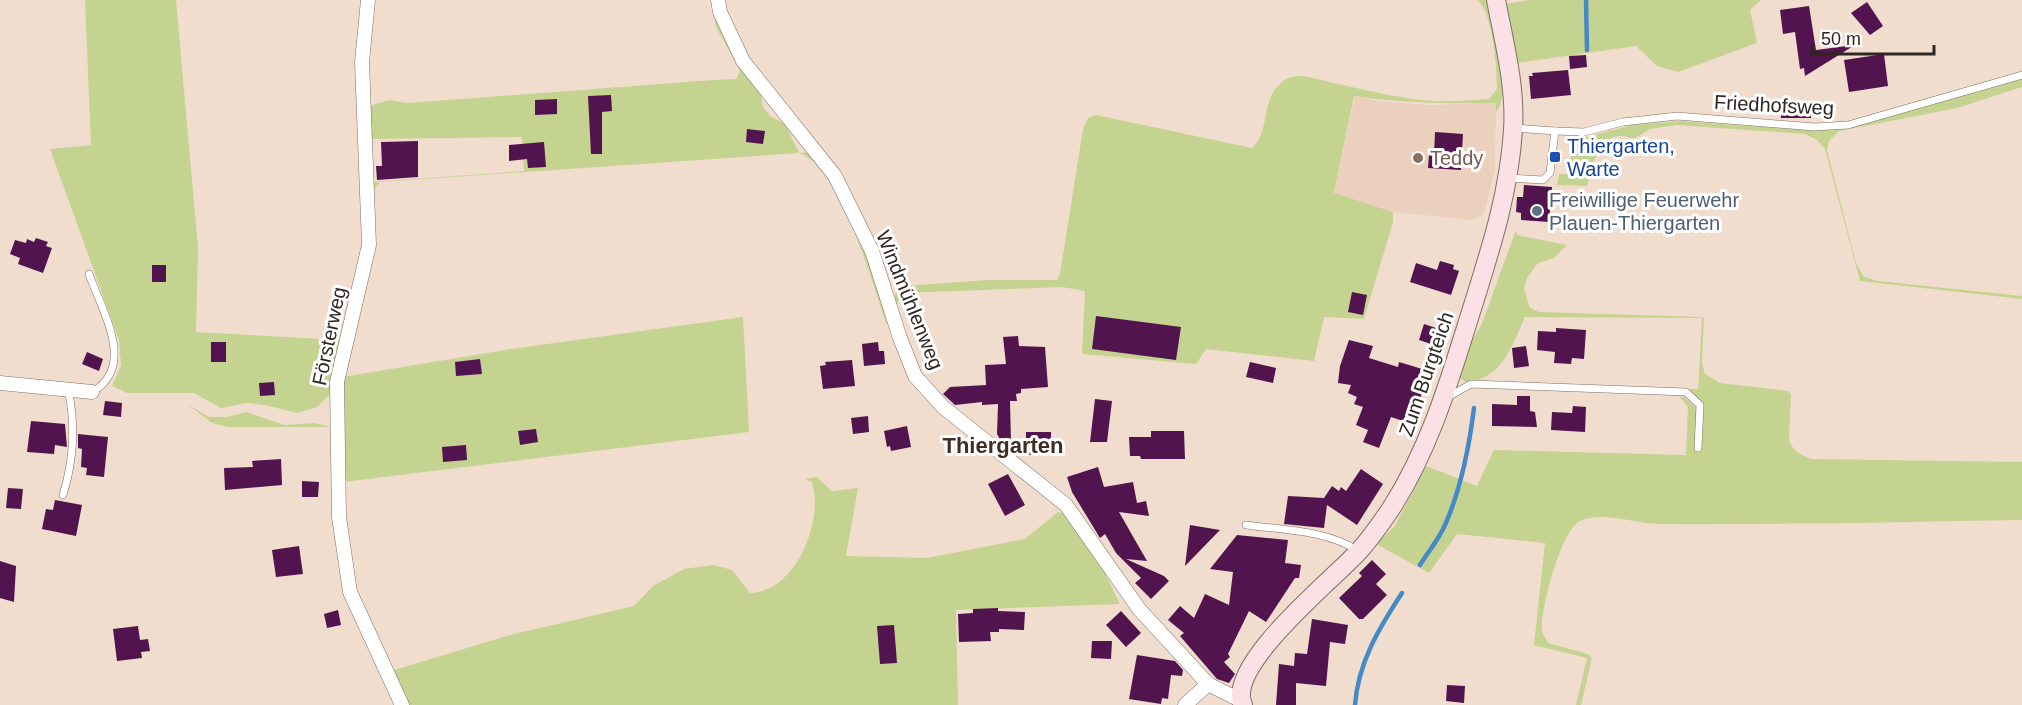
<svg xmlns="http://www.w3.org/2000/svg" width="2022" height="705" viewBox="0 0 2022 705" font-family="Helvetica,sans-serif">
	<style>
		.built { fill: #ebd1bd }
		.green { fill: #c5d390 }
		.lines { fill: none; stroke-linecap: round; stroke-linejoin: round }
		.stream { stroke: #4689c7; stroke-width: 4.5 }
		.building { fill: #52144e }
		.lane-casing { stroke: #806e61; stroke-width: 8 }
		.street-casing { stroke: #806e61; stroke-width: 15 }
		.secondary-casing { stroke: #806e61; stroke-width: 20 }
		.lane { stroke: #fff; stroke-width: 7 }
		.street { stroke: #fff; stroke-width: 14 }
		.secondary { stroke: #fbe1e6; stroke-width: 18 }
		.transit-dot { fill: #1a4fb4; stroke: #fff; stroke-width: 2 }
		.education-dot { fill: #8d6e63; stroke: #fff; stroke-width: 2 }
		.service-dot { fill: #5c6f8a; stroke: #fff; stroke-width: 2 }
		.labels { text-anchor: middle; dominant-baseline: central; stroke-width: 6; stroke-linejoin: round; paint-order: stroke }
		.street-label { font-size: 20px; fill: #2e2721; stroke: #fff }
		.transit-label { font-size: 20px; fill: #164399; stroke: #fff; text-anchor: start }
		.education-label { font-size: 20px; fill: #785e54; stroke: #fff; text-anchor: start }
		.service-label { font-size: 20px; fill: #4e5e75; stroke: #fff; text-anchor: start }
		.quarter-label { font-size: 22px; font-weight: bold; fill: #3f2f23; stroke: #fff }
	</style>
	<rect width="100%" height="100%" fill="#f1ddce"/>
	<!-- built -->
	<polygon class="built" points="1355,96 1377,101 1430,105 1496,103 1495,170 1484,214 1472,220 1393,212 1334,194"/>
	<!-- green -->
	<g class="green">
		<polygon points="85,0 176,0 198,248 196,332 340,340 332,393 317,407 297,413 265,405 247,403 221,408 194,393 127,393 112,386 121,365 119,340 50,149 91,145"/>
		<path d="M711 0H713L760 90 763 107 770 116 785 124 799 153 810 152C847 201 882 265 887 326 873 286 841 166 799 153L380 182 374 190 372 243V182L524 171 522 137 371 139 369 106 389 100 408 103 713 80 736 79 740 71 716 27Z"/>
		<path d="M1477 0H1487C1491 22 1513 97 1496 112V103C1447 104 1402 103 1354 96L1334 193 1393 212V222L1364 319 1324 317 1314 361 1206 349 1196 364 1082 354 1085 291 1062 287 903 293 895 307 894 298 898 288 905 286 987 280H1057L1060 274 1083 129 1088 118 1096 115 1252 148C1272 129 1259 97 1285 80 1299 71 1318 80 1334 83 1366 90 1400 99 1433 101 1452 102 1470 100 1489 99L1497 89C1497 69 1493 11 1477 0Z"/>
		<polygon points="1531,0 1761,0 1750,10 1757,43 1678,72 1657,66 1636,46 1517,63 1504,4"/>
		<path d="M2022 79V87L1957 108 1839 131 1829 141 1827 150 1856 263 1864 277 1878 281 2022 296V299L1860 281 1825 149 1817 140 1805 134 1676 125 1650 129 1635 138C1629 139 1626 136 1621 136 1597 135 1592 169 1587 186L1557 185 1559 174H1571V145L1575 140 1632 125 1681 121 1789 129H1831Z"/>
		<path d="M1516 230 1517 235 1567 245 1554 258 1538 263 1527 278 1524 289 1530 308 1539 312 1702 317 1704 318 1702 362 1705 374 1720 383 1788 391 1791 394 1789 439C1792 451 1800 454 1811 459L2022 462V520C1900 522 1779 525 1657 524 1634 523 1601 511 1580 521 1561 530 1540 610 1542 631 1543 635 1546 639 1548 643L1588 654 1592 658 1581 705H1576L1587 658 1534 645 1545 543 1457 534 1429 573 1376 544 1394 527 1426 466 1477 486 1494 450 1686 455 1688 407 1679 396 1684 397 1695 407 1702 402 1685 389H1698L1702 318 1525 317C1512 345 1502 381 1465 382L1460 378C1461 361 1471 340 1481 326Z"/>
		<polygon points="743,317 749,432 343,482 343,377 511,349"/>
		<polygon points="187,404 209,417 227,417 246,412 284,425 315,423 330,427 228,427 212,423"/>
		<path d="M817 477 832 491 858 488 846 556 927 558 1025 539 1058 512 1067 515 1099 561 1120 604 956 610 958 705H405L391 671 510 635 634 606 653 586 684 569 714 565 732 570 750 593C796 592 824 521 812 482L805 479Z"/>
	</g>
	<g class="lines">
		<!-- stream -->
		<g class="stream">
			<polyline points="1586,0 1587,50"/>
			<path d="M1420 565C1428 552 1439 539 1445 525 1461 489 1469 448 1474 408"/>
			<path d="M1355 705C1358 663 1379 628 1402 593"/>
		</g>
	</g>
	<!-- building -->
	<g class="building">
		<polygon points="1867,2 1883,26 1870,35 1851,13"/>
		<polygon points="1809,6 1816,50 1855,45 1805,76 1804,68 1800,69 1795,32 1783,34 1780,10"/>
		<polygon points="1884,54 1888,86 1849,92 1844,60"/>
		<polygon points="1586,55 1587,67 1570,69 1569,56"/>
		<polygon points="1568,70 1571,95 1531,99 1529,76 1533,76 1532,73"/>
		<polygon points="611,95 612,111 602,112 602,154 591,154 588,96"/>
		<polygon points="557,99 557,114 535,115 535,100"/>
		<rect x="1781" y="103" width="30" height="15"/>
		<polygon points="747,129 765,131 763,144 746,142"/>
		<polygon points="1435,132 1463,134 1461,170 1428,168 1429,154 1434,154"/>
		<polygon points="418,141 418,177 377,180 376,166 382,166 381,142"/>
		<polygon points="544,142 546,167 528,168 527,159 509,161 509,145"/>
		<polygon points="1524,185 1552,187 1549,222 1521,220 1521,213 1516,212 1517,197 1523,197"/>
		<polygon points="36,238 48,242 46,246 52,248 43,273 18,264 20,258 10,254 15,240 26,243 27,239 34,242"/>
		<polygon points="1440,261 1454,265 1453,269 1459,271 1451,295 1410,282 1416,263 1437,270"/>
		<rect x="152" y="265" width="14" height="17"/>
		<polygon points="1352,292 1367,295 1363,315 1348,312"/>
		<polygon points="1096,316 1181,327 1176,360 1092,349"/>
		<polygon points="1424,324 1442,330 1437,346 1419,340"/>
		<polygon points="1556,328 1586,330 1584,359 1572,358 1571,364 1554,363 1555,352 1537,350 1538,331 1556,332"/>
		<polygon points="1018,336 1019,346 1045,347 1048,387 1021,389 1021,393 1016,394 1017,401 1010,401 1011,442 1001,441 997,434 998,404 982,405 982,402 955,405 943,394 950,387 986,385 985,365 1006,364 1003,337"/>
		<polygon points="1349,340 1373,346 1369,358 1398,367 1399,362 1429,371 1412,424 1391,417 1379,448 1363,442 1368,430 1356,425 1363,407 1354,404 1357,397 1348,393 1351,385 1338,383 1340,366"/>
		<rect x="211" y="342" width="15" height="20"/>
		<polygon points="878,342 879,351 884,351 885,364 864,366 862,344"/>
		<polygon points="1526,346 1529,366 1514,368 1512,348"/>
		<polygon points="87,352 103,359 99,371 82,364"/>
		<polygon points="480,359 482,374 456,376 455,362"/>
		<polygon points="852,360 855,386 823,389 820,366 826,365 825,362"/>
		<polygon points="1250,362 1276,368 1273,383 1246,377"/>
		<polygon points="274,382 275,395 260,396 259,383"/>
		<polygon points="1517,396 1530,396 1530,411 1535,412 1537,427 1492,426 1492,404 1517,405"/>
		<polygon points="1095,399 1112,401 1107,442 1090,442"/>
		<polygon points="105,401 122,403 121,417 103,415"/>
		<polygon points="1573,406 1586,407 1585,432 1551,430 1552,412 1572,413"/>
		<polygon points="868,416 869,432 853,434 851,418"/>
		<polygon points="31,421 65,424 67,447 55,445 54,454 27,452"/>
		<polygon points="907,426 911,447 891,451 890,446 887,447 884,431"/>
		<polygon points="536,429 538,442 520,445 518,431"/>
		<polygon points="1151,431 1184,431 1185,459 1141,459 1140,456 1130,456 1129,437 1151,437"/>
		<rect x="1026" y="432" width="25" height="23"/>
		<polygon points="78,434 108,437 104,477 86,475 87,468 81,467 82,449 78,448"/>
		<polygon points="466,445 467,460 443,462 442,447"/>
		<polygon points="281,459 282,485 225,490 224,468 253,467 252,461"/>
		<polygon points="1098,467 1104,487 1133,482 1137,503 1146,501 1149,516 1119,512 1147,561 1126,559 1164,576 1169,581 1151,599 1135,583 1141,578 1116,553 1105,534 1100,538 1072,492 1067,477"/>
		<polygon points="1361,469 1383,484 1357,525 1327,505 1324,528 1284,524 1288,496 1324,498 1332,486 1339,491 1341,487 1346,491"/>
		<polygon points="1008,474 1025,505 1005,516 988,484"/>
		<polygon points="302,481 319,482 318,497 302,497"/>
		<polygon points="8,488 23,489 21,509 6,508"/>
		<polygon points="55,500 82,505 76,536 42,529 46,509 53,510"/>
		<polygon points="1190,525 1220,530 1185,566"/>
		<polygon points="1237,535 1288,540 1285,563 1301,565 1299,578 1295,578 1266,622 1249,611 1228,654 1230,657 1224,662 1235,674 1229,683 1217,679 1180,636 1184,633 1168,620 1180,606 1194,618 1205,594 1229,605 1233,572 1210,569"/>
		<polygon points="299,546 303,574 276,577 272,550"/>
		<polygon points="1372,560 1386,574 1376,584 1387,595 1363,619 1359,619 1339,598 1362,576 1359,573"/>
		<polygon points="0,561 16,566 14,602 0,598"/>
		<polygon points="998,608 998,611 1025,612 1024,630 999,629 999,632 990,632 991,641 959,642 958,614 973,613 973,609"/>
		<polygon points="338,610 341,625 327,628 324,614"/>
		<polygon points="1121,611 1141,633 1126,647 1106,625"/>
		<polygon points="1312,619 1348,625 1345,644 1330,642 1326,686 1296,683 1296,705 1276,705 1279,664 1294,666 1295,653 1307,654"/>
		<polygon points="894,625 897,663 880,664 877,626"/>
		<polygon points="138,626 140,640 148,639 150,651 141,652 142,658 117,661 113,629"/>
		<polygon points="1092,641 1112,641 1111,659 1091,658"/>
		<polygon points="1137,655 1175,661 1183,670 1182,676 1171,675 1168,699 1162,698 1161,704 1129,699"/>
		<polygon points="1447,685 1465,686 1464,703 1446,701"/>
	</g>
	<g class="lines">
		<defs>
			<g id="lane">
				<polyline points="1555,131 1584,132 1623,122 1677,116 1814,127 1848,125 2022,75"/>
				<polyline points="1508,178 1543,180 1550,173 1555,131 1515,128"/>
				<path d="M89 274C102 311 137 367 92 392"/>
				<polyline points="1446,398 1471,384 1686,392 1700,405 1698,448"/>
				<path d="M63 495C74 459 76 425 68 389"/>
				<path d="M1246 525C1282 530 1328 530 1358 551"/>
			</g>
			<g id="street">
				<polyline points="368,0 362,62 369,245 337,382 339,517 350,592 402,705"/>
				<polyline points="718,0 720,12 743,61 835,176 872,251 900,338 915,376 943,407 1066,505 1139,609 1208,684 1240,700"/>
				<polyline points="0,383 92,392"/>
				<polyline points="1185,705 1208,684"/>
			</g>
			<path id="secondary" d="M1243 705C1225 665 1335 578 1359 551 1371 538 1382 522 1392 507 1430 447 1449 382 1470 315 1489 254 1509 195 1513 130 1516 87 1504 42 1496 0"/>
		</defs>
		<!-- lane casing -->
		<use href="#lane" class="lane-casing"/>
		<!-- street casing -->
		<use href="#street" class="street-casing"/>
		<!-- secondary casing -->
		<use href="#secondary" class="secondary-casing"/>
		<!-- lane -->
		<use href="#lane" class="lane"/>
		<!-- street -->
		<use href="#street" class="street"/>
		<!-- secondary -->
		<use href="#secondary" class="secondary"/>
	</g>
	<!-- markers -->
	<rect class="transit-dot" x="1549" y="151" width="12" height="12" rx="3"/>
	<circle class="education-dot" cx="1418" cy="158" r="6"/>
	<circle class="service-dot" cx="1537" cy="211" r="6"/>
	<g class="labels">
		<!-- street labels -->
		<g class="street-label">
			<text transform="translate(1774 105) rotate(3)">Friedhofsweg</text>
			<text transform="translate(910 300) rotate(68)">Windmühlenweg</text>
			<text transform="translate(329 336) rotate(-78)">Försterweg</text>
			<text transform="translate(1426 374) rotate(-71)">Zum Burgteich</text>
		</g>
		<!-- transit labels -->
		<g class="transit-label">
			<text x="1567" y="146">Thiergarten,<tspan x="1567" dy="23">Warte</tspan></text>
		</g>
		<!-- education labels -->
		<g class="education-label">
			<text x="1430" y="158">Teddy</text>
		</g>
		<!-- service labels -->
		<g class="service-label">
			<text x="1549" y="200">Freiwillige Feuerwehr<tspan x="1549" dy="23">Plauen-Thiergarten</tspan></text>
		</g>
		<!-- quarter labels -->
		<g class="quarter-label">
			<text x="1003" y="445">Thiergarten</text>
		</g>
	</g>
	<!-- scale -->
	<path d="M1812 45v9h122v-9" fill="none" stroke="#2e2721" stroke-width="3"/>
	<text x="1821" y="45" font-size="18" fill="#2e2721" stroke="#ffffff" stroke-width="4.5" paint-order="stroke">50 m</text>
</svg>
